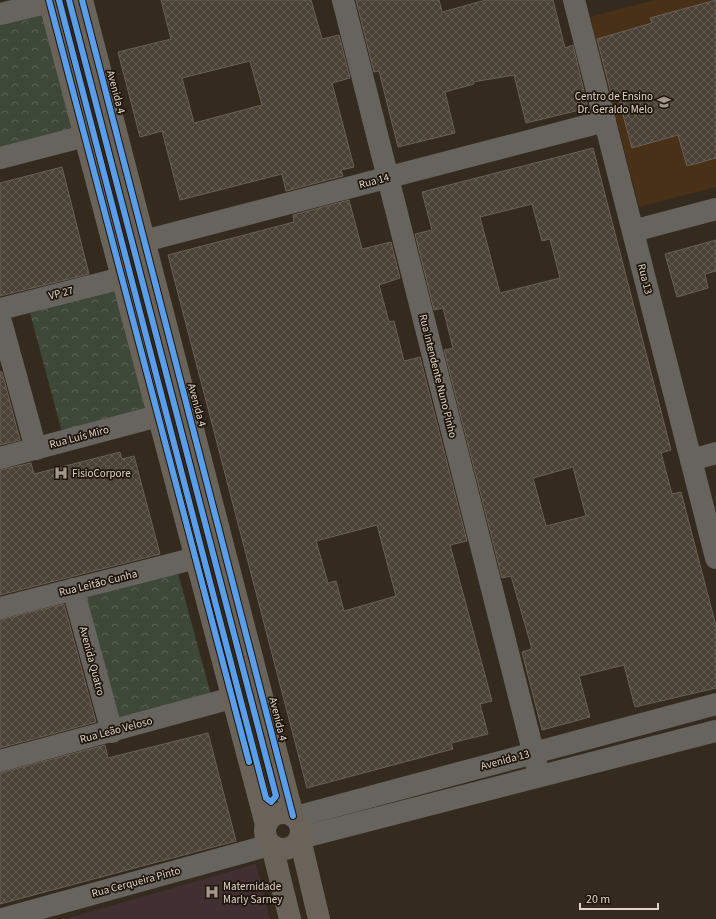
<svg xmlns="http://www.w3.org/2000/svg" width="716" height="919" viewBox="0 0 716 919" font-family="'Source Sans 3',sans-serif">
	<style>
		.built { fill: #493117 }
		.medical { fill: #422f32 }
		.park { fill: url(#park-crowns) }
		.building { fill: url(#building-cross-hatch); stroke: #6a6056; fill-rule: evenodd }
		.lines { fill: none; stroke-linecap: round; stroke-linejoin: round }
		.minor { stroke: #67645f; stroke-width: 22 }
		.major { stroke: #69635a; stroke-width: 22 }
		.cycleway-casing { stroke: #1e150c; stroke-width: 8 }
		.cycleway { stroke: #5a9eea; stroke-width: 6 }
		.labels { text-anchor: middle; dominant-baseline: central; stroke-width: 3.5; stroke-linejoin: round; paint-order: stroke }
		.street-label { font-size: 11px; fill: #e0d3c6; stroke: #1e150c }
		.poi-label { font-size: 11px; fill: #e0d3c6; stroke: #1e150c; text-anchor: start }
	</style>
	<defs>
		<pattern id="park-crowns" width="20" height="18" patternUnits="userSpaceOnUse"><rect width="20" height="18" fill="#3e4839"/><path d="M2 6a3 3 0 1 1 6 0M12 15a3 3 0 1 1 6 0" fill="none" stroke="#5a6254"/></pattern>
		<pattern id="building-cross-hatch" width="8" height="8" patternUnits="userSpaceOnUse"><rect width="8" height="8" fill="#4a4137"/><path d="M0 0l8 8M0 8l8-8" fill="none" stroke="#645c52"/></pattern>
	</defs>
	<rect width="100%" height="100%" fill="#352a1e"/>
	<!-- built -->
	<polygon class="built" points="655,0 716,0 716,187 639,207 590,17"/>
	<!-- medical -->
	<polygon class="medical" points="256,864 270,919 65,919"/>
	<!-- park -->
	<g class="park">
		<polygon points="41,10 73,131 0,149 0,20"/>
		<polygon points="117,287 149,409 62,432 30,313"/>
		<polygon points="178,573 211,695 115,722 83,598"/>
	</g>
	<!-- building -->
	<g class="building">
		<path d="M161 0H311L322 39 339 35 350 78 332 83 354 167 341 170 343 176 286 191 282 174 180 200 162 131 140 137 118 52 171 39ZM250 61 262 105 194 123 182 78Z"/>
		<polygon points="356,0 439,0 442,12 486,0 553,0 565,48 573,45 588,108 526,123 514,75 473,82 474,84 445,92 455,133 398,147 379,71 374,72"/>
		<polygon points="716,0 716,158 687,166 678,135 632,148 619,100 613,101 597,39 652,23 650,18"/>
		<path d="M593 148 671 450 661 453 672 494 681 492 716 626V688L635 707 624 665 579 676 590 717 542 730 522 652 532 649 511 576 502 578 444 350 453 348 443 308 434 310 415 234 432 230 422 192ZM532 204 542 241 550 239 560 278 500 293 480 217ZM573 467 586 516 546 526 533 478Z"/>
		<polygon points="62,167 89,274 0,296 0,183"/>
		<path d="M349 200 362 249 391 242 400 278 379 285 389 322 394 321 404 361 420 357 467 541 450 545 492 701 480 704 488 734 451 743 453 749 307 788 168 255 294 222 293 215ZM377 525 396 596 344 611 336 581 328 583 316 541Z"/>
		<polygon points="716,240 716,271 705,274 708,288 677,297 665,254"/>
		<polygon points="0,372 2,372 20,440 0,445"/>
		<polygon points="120,452 122,459 134,456 160,554 0,595 0,470 31,463 34,474"/>
		<polygon points="64,604 96,722 0,748 0,620"/>
		<polygon points="208,733 236,841 0,904 0,773 105,745 108,758"/>
	</g>
	<g class="lines">
		<!-- minor -->
		<g class="minor">
			<polyline points="343,0 539,775"/>
			<polyline points="574,0 716,558"/>
			<polyline points="0,14 50,2"/>
			<polyline points="0,158 85,136"/>
			<polyline points="633,231 716,209"/>
			<polyline points="144,241 605,121"/>
			<polyline points="0,309 122,278"/>
			<polyline points="0,318 36,449"/>
			<polyline points="0,458 158,416"/>
			<polyline points="691,460 716,453"/>
			<polyline points="73,589 112,732"/>
			<polyline points="0,608 196,558"/>
			<polyline points="0,761 232,698"/>
			<polyline points="295,817 716,704"/>
			<polyline points="300,838 716,731"/>
			<polyline points="2,919 270,845"/>
		</g>
		<!-- major -->
		<g class="major">
			<polyline points="49,0 266,825"/>
			<polyline points="82,0 293,816"/>
			<circle cx="283" cy="831" r="18"/>
			<polyline points="300,839 319,919"/>
			<polyline points="272,846 290,919"/>
		</g>
		<defs>
			<g id="cycleway">
				<polyline points="49,0 249,762"/>
				<polyline points="59,0 266,798 271,802 276,796 69,0"/>
				<polyline points="82,0 293,816"/>
			</g>
		</defs>
		<!-- cycleway casing -->
		<use href="#cycleway" class="cycleway-casing"/>
		<!-- cycleway -->
		<use href="#cycleway" class="cycleway"/>
	</g>
	<!-- icons -->
	<defs>
		<symbol id="school-bare" viewBox="-9 -9 18 18"><path d="M0-5L7-2L0 1L-7-2ZM-4 1L0 2.5L4 1V4Q0 6-4 4Z" fill="#a4988b" stroke="#1e150c" stroke-width="2.5" paint-order="stroke"/></symbol>
		<symbol id="hospital-bare" viewBox="-9 -9 18 18"><path d="M-5-5h3v3.5h4V-5h3V5h-3V1.5h-4V5h-3Z" fill="#a4988b" stroke="#1e150c" stroke-width="2.5" paint-order="stroke"/></symbol>
	</defs>
	<g fill-rule="evenodd">
		<use href="#school-bare" x="654" y="92" width="20" height="20"/>
		<use href="#hospital-bare" x="51" y="463" width="20" height="20"/>
		<use href="#hospital-bare" x="202" y="882" width="20" height="20"/>
	</g>
	<g class="labels">
		<!-- street labels -->
		<g class="street-label">
			<text transform="translate(116 92) rotate(75)">Avenida 4</text>
			<text transform="translate(374 181) rotate(-15)">Rua 14</text>
			<text transform="translate(645 279) rotate(76)">Rua 13</text>
			<text transform="translate(61 293) rotate(-14)">VP 27</text>
			<text transform="translate(438 376) rotate(76)">Rua Intendente Nuno Pinho</text>
			<text transform="translate(197 405) rotate(75)">Avenida 4</text>
			<text transform="translate(79 437) rotate(-15)">Rua Luís Miro</text>
			<text transform="translate(98 583) rotate(-14)">Rua Leitão Cunha</text>
			<text transform="translate(92 661) rotate(75)">Avenida Quatro</text>
			<text transform="translate(278 719) rotate(76)">Avenida 4</text>
			<text transform="translate(116 730) rotate(-15)">Rua Leão Veloso</text>
			<text transform="translate(505 760) rotate(-15)">Avenida 13</text>
			<text transform="translate(136 882) rotate(-15)">Rua Cerqueira Pinto</text>
		</g>
		<!-- poi labels -->
		<g class="poi-label">
			<text x="653" y="96" text-anchor="end">Centro de Ensino<tspan x="653" dy="13">Dr. Geraldo Melo</tspan></text>
			<text x="72" y="473">FisioCorpore</text>
			<text x="223" y="886">Maternidade<tspan x="223" dy="13">Marly Sarney</tspan></text>
		</g>
	</g>
	<!-- scale -->
	<path d="M580 903v6h78v-6" fill="none" stroke="#e0d3c6" stroke-width="2"/>
	<text x="586" y="903" font-size="12" fill="#e0d3c6" stroke="#1e150c" stroke-width="3" paint-order="stroke">20 m</text>
</svg>
